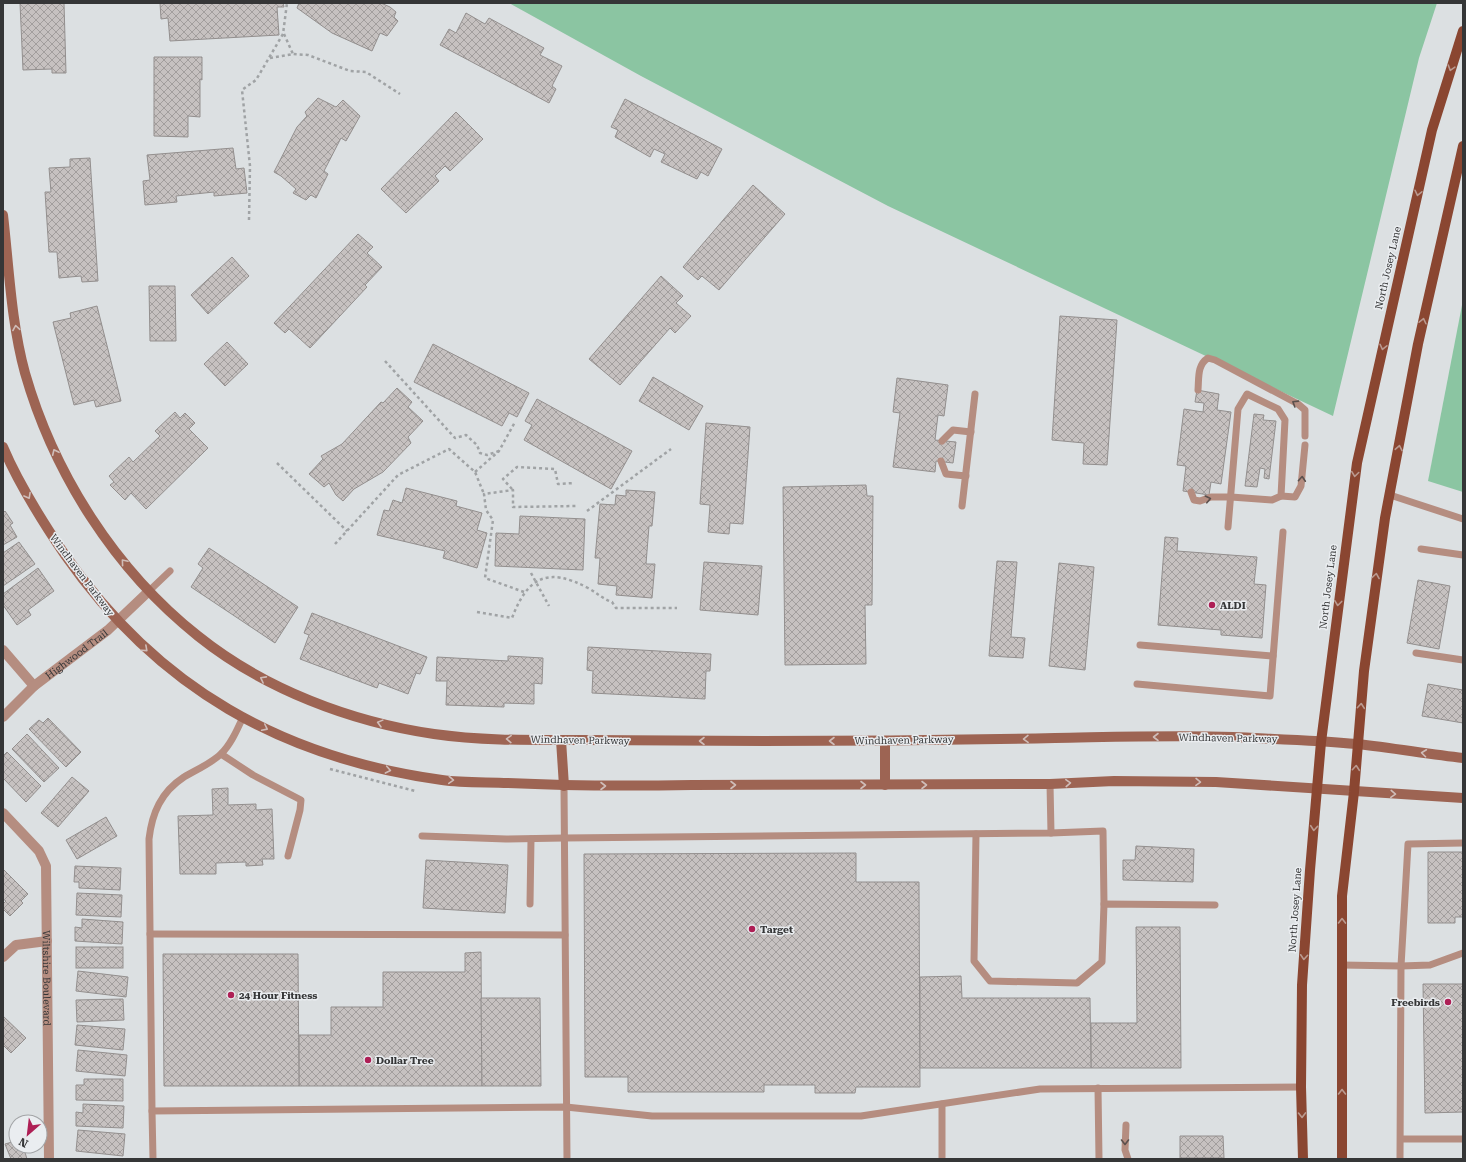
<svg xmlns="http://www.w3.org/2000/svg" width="1466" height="1162" viewBox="0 0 1466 1162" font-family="'Roboto Serif',serif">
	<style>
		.grass { fill: #8bc5a2 }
		.building { fill: url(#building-cross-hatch); stroke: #938f8e }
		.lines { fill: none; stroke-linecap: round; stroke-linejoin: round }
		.path { stroke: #a0a3a5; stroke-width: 2.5; stroke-dasharray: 3 3; stroke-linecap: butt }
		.lane { stroke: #b58d80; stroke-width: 7 }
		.street { stroke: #b58d80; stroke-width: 10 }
		.secondary { stroke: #9d6453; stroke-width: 10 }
		.primary { stroke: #8a4631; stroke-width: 10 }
		.oneway { stroke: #ba9a90 }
		.oneway2 { stroke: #cfbdb9 }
		.oneway3 { stroke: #5b504d }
		.poi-dot { fill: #ae1f55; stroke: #eaedf0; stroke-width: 1.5 }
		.labels { text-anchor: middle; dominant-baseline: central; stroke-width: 3; stroke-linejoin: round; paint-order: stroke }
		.street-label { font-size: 10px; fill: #353637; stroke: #eaedf0 }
		.poi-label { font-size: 10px; font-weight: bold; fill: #353637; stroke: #eaedf0; text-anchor: start }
	</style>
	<defs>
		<pattern id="building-cross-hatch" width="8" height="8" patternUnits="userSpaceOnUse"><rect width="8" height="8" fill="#c6c1c0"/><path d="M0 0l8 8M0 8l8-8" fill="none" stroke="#a29e9d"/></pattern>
	</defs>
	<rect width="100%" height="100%" fill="#dce0e2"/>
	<!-- grass -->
	<g class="grass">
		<polygon points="509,3 1437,3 1419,58 1333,416 888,206 641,76"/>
		<polygon points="1463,300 1463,492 1428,481"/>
	</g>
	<!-- building -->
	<g class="building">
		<polygon points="20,3 64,3 66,73 52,73 52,69 23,70"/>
		<polygon points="160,3 283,3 284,7 277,7 279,35 170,41 168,18 161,19"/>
		<polygon points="299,3 381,3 390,7 396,12 394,17 398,21 387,36 380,33 372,51 332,33 297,8"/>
		<polygon points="466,13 485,24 489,18 544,48 540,55 562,66 552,86 556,89 549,103 440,45 449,29 456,33"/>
		<polygon points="154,57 202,57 202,80 200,79 200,117 188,116 188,137 154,136"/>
		<polygon points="318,98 336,107 343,100 360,116 346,141 341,138 324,171 328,174 316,198 311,195 306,200 293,193 296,189 281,176 274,172 297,127 307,116 305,112"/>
		<polygon points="625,99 722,149 708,176 701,172 697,179 661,162 665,154 654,149 650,157 615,137 618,130 611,127"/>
		<polygon points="456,112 483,139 450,171 445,166 435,176 439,181 406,213 381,189"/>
		<polygon points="233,148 236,169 244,168 247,193 214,196 214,192 176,196 177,202 145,205 143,181 150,180 147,155"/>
		<polygon points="90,158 98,281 82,282 81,276 59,278 57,252 49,252 45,192 51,192 49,168 70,167 70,159"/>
		<polygon points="753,185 785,214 719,290 702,276 698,280 683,267"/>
		<polygon points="358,234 373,247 367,253 382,267 365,285 367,287 310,348 289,329 285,333 274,323"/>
		<polygon points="232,257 249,276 208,314 191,295"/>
		<polygon points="661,276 683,296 676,303 691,316 675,333 670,328 620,385 589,359"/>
		<polygon points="149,286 175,286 176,341 150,341"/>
		<polygon points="97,306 121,401 96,407 94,400 74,405 53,322 71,318 70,313"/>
		<polygon points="1060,316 1117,320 1107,465 1083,464 1084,443 1052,440"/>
		<polygon points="227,342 248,364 225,386 204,364"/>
		<polygon points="433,344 529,393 517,417 509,413 502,426 414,382"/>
		<polygon points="653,377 703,406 689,430 639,401"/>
		<polygon points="897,378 948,385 944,416 938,415 935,440 956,442 953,463 936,461 935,472 893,467 900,413 893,412"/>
		<polygon points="397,388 412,402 408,407 423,421 408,437 411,443 383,472 354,489 343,501 336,495 329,483 324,487 309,474 323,459 321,456 342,444 381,402 383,403"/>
		<polygon points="1197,390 1219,394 1217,410 1231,412 1221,484 1211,482 1209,495 1183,491 1186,466 1177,465 1184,409 1203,412 1204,403 1195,402"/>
		<polygon points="537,399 632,451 611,489 524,440 532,425 525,421"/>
		<polygon points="175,412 180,418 185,413 195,423 189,429 208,448 146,509 131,493 125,500 110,485 114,482 109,476 129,457 133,462 160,436 155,431"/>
		<polygon points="1254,414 1264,415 1263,420 1276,421 1269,479 1264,478 1265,469 1260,468 1257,487 1245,486"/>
		<polygon points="706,423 750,427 743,524 730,523 729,534 708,532 710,505 700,504"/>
		<polygon points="866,485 867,496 873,496 872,605 865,605 866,664 785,665 783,487"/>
		<polygon points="406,488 457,501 456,506 482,513 477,530 487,533 477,568 443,558 445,551 377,535 384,510 389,511 393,500 402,503"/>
		<polygon points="626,490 655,492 652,526 649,526 646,564 655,564 652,598 616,595 617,586 598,584 600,558 595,558 600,504 615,505 616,495 626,496"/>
		<polygon points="5,511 13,523 10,525 17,537 3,545 3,513"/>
		<polygon points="520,516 585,519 583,570 495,566 496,533 519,534"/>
		<polygon points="1165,537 1178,538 1177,551 1257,557 1254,584 1266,585 1262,638 1221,635 1221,630 1158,625"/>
		<polygon points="19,542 35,564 3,586 3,553"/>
		<polygon points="209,548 298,607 275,643 191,587 203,568 198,564"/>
		<polygon points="997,561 1017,562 1011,637 1025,638 1023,658 989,656"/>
		<polygon points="704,562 762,566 758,615 700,610"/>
		<polygon points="1059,563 1094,567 1085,670 1049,666"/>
		<polygon points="38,568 54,591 28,610 31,615 17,625 3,605 3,594"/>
		<polygon points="1418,580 1450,586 1439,649 1407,643"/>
		<polygon points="312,613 427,657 420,674 416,673 408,694 379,683 377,688 300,659 309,635 304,633"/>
		<polygon points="588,647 711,654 710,671 706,671 705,699 592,693 593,671 587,670"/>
		<polygon points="508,656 543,658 542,684 534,683 534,704 504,703 504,707 446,705 447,681 436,681 437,657 508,661"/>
		<polygon points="1428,684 1463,690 1463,723 1422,716"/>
		<polygon points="48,718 81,752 66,767 29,729 39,720 43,723"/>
		<polygon points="27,734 59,768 44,782 12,749"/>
		<polygon points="7,752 41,786 26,802 3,778 3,756"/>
		<polygon points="72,777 89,791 58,827 41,813"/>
		<polygon points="228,788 228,805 256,804 256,810 272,809 274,859 262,859 263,865 246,866 246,862 216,863 216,874 180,874 178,816 213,815 212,789"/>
		<polygon points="106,817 117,836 77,859 66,840"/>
		<polygon points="1136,846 1194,849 1193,882 1123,880 1123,860 1135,860"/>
		<polygon points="1428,852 1463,852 1463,917 1455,917 1455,923 1428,923"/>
		<polygon points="856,853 856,882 919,882 920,1087 856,1087 855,1093 815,1093 815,1085 764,1085 764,1092 628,1092 628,1077 585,1077 584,854"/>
		<polygon points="426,860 508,865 505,913 423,908"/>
		<polygon points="75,866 121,868 120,890 79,888 79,882 74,882"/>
		<polygon points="3,869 28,894 21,901 23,903 10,916 3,909 3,904 6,901 3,899"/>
		<polygon points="77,893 122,895 121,917 76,915"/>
		<polygon points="82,919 123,922 122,944 75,941 75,927 82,928"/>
		<polygon points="1136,927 1180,927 1181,1068 1091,1068 1091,1023 1137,1023"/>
		<rect x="76" y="947" width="47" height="21"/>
		<polygon points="481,952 482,1086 299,1086 299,1035 331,1035 331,1007 383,1007 383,972 465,972 465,953"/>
		<polygon points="163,954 298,954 299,1086 164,1086"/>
		<polygon points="78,971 128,977 126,997 76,991"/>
		<polygon points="961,976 962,998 1090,998 1091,1068 920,1068 920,977"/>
		<polygon points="1423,984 1463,984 1463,1112 1425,1113"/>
		<polygon points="481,998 540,998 541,1086 482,1086"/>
		<polygon points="123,999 124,1020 77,1022 76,1000"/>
		<polygon points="3,1016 26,1038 11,1053 3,1045"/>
		<polygon points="77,1025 125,1029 123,1050 75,1045"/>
		<polygon points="78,1050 127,1055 125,1076 76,1071"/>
		<polygon points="84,1079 123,1079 123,1101 76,1100 76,1085 84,1085"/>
		<polygon points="83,1104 124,1106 123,1128 76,1126 76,1112 83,1113"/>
		<polygon points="78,1130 125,1134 123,1156 76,1151"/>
		<polygon points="1180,1136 1223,1136 1224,1158 1180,1158"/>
		<polygon points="16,1141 16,1146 23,1146 27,1159 11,1159 5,1144"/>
	</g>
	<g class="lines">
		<!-- path -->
		<g class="path">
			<polyline points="284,34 293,54"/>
			<polyline points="270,58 293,54 308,55 350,71 366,72 400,94"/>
			<polyline points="249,220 250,166 242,90 256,80 283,34 287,3"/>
			<polyline points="385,361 455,438 466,435 477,445 480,453 487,455 499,451"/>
			<polyline points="277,463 347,531"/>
			<polyline points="475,472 499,451 515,422"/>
			<polyline points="512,489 503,479 517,467 555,469 558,484 574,483"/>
			<polyline points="587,511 671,449"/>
			<polyline points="335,544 398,475 449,449 475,472 484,494"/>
			<polyline points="531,573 549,606"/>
			<polyline points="524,592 485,578 493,520 486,510 484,494 513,490 513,507 577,506"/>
			<path d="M477 612 512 618C528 576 548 567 588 588 597 593 603 599 612 602L616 608H677"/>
			<polyline points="330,769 415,791"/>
		</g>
		<!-- lane -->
		<g class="lane">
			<path d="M1198 390C1199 378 1197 365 1208 358L1215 360 1298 404 1305 410V436"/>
			<polyline points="942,441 953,430 971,432"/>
			<polyline points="941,461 946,474 966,476"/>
			<polyline points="1191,492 1194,500 1200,501 1211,497 1231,497 1272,500 1281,496 1285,420 1278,409 1247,394 1238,409 1228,527"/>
			<polyline points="1390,495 1463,519"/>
			<polyline points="1281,496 1295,497 1301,486 1305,445"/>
			<polyline points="962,506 975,394"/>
			<polyline points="1421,549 1463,555"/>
			<polyline points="149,591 170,571"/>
			<polyline points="1140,645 1273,656"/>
			<polyline points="1416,653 1463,660"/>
			<polyline points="1137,684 1270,696 1283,532"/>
			<polyline points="221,754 253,775 301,800 300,810 288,856"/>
			<polyline points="1050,784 1051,833"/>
			<polyline points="564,786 567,1159"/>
			<polyline points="976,834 974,961 990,981 1077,983 1102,962 1104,904 1215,905"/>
			<polyline points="422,836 506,839 564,838 1051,833 1103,831 1104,904"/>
			<polyline points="530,904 531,839"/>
			<polyline points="150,934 565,935"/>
			<polyline points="1341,965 1401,966 1430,965 1463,953"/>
			<polyline points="1098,1088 1099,1159"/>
			<path d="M152 1111 149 839C152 813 161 792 184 777 196 770 210 764 221 754 231 744 237 730 243 717"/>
			<polyline points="1126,1125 1125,1150 1128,1159"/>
			<polyline points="1401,1139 1463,1139"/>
			<polyline points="153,1159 152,1111 566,1107 652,1116 861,1116 1040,1089 1301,1087"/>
			<polyline points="942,1159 942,1104"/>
			<polyline points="1400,1159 1401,966 1408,844 1463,843"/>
		</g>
		<!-- street -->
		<g class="street">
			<polyline points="3,650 34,686"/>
			<path id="s1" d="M3 717 34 686 108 630 149 591"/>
			<path id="s2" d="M3 813 39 851 46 866 49 1159"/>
			<polyline points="3,957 16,945 47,941"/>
		</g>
		<!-- secondary -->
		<g class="secondary">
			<path d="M3 215C9 267 11 322 25 373 54 474 115 570 198 636 264 689 351 722 434 734 483 741 534 740 584 740 644 740 703 741 762 741 860 741 958 740 1055 738 1114 737 1174 735 1233 737 1274 739 1316 740 1357 744 1393 748 1428 754 1463 758"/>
			<path d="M3 447C19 485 42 521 65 555 158 688 282 758 442 780 463 783 486 782 508 783 569 786 631 786 692 785 811 785 931 784 1050 784L1114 781 1216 782 1463 798"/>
			<polyline points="561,740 564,786"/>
			<polyline points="885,741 885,785"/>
		</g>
		<!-- primary -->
		<g class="primary">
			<polyline points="1303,1159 1301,1087 1302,985 1310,870 1321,742 1357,463 1432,130 1463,31"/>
			<polyline points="1342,1159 1342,896 1354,792 1364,671 1385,518 1418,344 1463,146"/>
		</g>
	</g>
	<!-- one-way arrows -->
	<defs><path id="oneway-chevron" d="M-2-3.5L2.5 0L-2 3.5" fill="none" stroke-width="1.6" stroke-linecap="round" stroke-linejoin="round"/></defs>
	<g class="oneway">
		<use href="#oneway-chevron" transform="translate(1451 68) rotate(107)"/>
		<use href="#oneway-chevron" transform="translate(1418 193) rotate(103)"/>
		<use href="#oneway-chevron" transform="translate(1423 321) rotate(-77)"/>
		<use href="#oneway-chevron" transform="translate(1383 347) rotate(103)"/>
		<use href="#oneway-chevron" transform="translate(1399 448) rotate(-79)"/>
		<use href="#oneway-chevron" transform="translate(1355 474) rotate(98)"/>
		<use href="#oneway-chevron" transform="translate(1376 576) rotate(-81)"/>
		<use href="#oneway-chevron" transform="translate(1338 603) rotate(97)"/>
		<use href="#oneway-chevron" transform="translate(1361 706) rotate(-85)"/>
		<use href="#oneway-chevron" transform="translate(1356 768) rotate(-85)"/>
		<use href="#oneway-chevron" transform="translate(1314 828) rotate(95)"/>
		<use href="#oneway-chevron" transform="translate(1342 921) rotate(-89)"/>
		<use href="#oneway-chevron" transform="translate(1304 957) rotate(94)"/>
		<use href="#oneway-chevron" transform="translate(1342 1092) rotate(-90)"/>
		<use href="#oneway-chevron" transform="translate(1302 1115) rotate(89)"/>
	</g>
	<g class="oneway2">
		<use href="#oneway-chevron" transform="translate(16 328) rotate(-99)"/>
		<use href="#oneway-chevron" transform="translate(55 452) rotate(-115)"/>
		<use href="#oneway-chevron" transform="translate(28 496) rotate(61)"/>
		<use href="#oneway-chevron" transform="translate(124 562) rotate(-130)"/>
		<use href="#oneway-chevron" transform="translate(145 649) rotate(42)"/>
		<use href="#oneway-chevron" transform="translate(263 679) rotate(-152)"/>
		<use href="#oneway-chevron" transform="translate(380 723) rotate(-165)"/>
		<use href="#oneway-chevron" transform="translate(265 728) rotate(26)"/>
		<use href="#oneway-chevron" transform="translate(1156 737) rotate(180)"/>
		<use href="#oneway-chevron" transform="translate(509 739) rotate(-178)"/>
		<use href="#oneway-chevron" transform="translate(1026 739) rotate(179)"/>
		<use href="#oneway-chevron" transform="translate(702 741) rotate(-180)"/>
		<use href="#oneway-chevron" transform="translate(832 741) rotate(-180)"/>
		<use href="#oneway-chevron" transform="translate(1424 753) rotate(-173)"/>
		<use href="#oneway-chevron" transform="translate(388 770) rotate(11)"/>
		<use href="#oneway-chevron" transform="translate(451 780) rotate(4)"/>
		<use href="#oneway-chevron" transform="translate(1198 782) rotate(1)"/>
		<use href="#oneway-chevron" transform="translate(1068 783) rotate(-3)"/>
		<use href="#oneway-chevron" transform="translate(733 785)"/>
		<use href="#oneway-chevron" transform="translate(863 785)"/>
		<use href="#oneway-chevron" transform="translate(924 785)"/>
		<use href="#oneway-chevron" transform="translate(603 786)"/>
		<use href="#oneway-chevron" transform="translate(1393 794) rotate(3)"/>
	</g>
	<g class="oneway3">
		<use href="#oneway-chevron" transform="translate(1295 403) rotate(-148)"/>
		<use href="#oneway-chevron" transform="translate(1302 479) rotate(-86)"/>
		<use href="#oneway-chevron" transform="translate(1208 499) rotate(-13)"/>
		<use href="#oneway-chevron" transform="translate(1125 1142) rotate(90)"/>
	</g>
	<!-- markers -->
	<g class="poi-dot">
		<circle cx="1212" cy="605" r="4"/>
		<circle cx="752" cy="929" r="4"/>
		<circle cx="231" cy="995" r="4"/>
		<circle cx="1448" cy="1002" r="4"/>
		<circle cx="368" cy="1060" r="4"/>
	</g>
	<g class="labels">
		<!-- street labels -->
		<g class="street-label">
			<text transform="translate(1388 268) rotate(-77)">North Josey Lane</text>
			<text transform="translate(82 575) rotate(53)">Windhaven Parkway</text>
			<text transform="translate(1328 587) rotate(-83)">North Josey Lane</text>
			<text stroke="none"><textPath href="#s1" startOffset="97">Highwood Trail</textPath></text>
			<text transform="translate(1228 738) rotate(1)">Windhaven Parkway</text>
			<text transform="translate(580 740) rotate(1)">Windhaven Parkway</text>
			<text transform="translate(904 740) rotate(-1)">Windhaven Parkway</text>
			<text transform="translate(1295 910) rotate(-86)">North Josey Lane</text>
			<text stroke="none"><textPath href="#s2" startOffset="181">Wiltshire Boulevard</textPath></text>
		</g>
		<!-- poi labels -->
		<g class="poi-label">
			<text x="1220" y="605">ALDI</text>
			<text x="760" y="929">Target</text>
			<text x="239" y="995">24 Hour Fitness</text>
			<text x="1440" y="1002" text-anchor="end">Freebirds</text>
			<text x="376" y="1060">Dollar Tree</text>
		</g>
	</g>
	<!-- border -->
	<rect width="1466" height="1162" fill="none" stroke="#353637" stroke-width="8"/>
	<!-- north arrow -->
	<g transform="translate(28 1134) rotate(208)"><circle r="19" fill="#eaedf0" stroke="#a2a4a6"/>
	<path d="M0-3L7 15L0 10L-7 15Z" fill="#ae1f55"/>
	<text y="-6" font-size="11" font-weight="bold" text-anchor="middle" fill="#353637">N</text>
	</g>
</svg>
